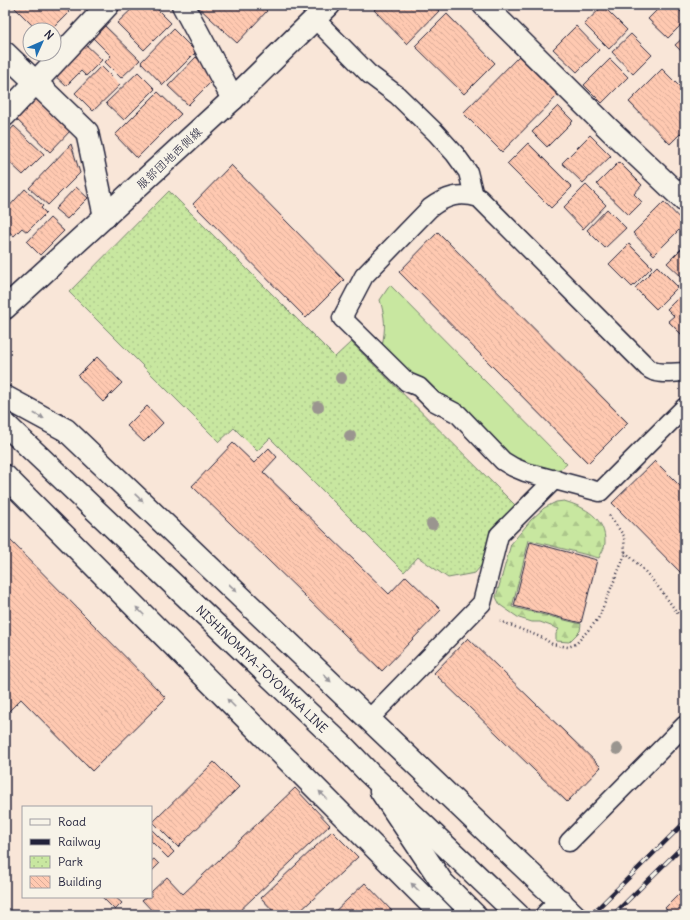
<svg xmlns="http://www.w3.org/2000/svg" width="690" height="920" viewBox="0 0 690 920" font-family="Delius,'Klee One',sans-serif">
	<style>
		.grass { fill: #c8e7a0; stroke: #75846e }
		.forest { fill: url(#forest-firs); stroke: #75846e }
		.park { fill: url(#park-dots); stroke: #75846e }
		.building { fill: url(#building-back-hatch); stroke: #22223b }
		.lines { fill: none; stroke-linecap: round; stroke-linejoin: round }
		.lane-casing { stroke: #22223b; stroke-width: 21 }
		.street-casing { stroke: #22223b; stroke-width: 25 }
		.secondary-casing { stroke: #22223b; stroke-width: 25 }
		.path { stroke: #22223b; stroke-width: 2.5; stroke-dasharray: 1 3; stroke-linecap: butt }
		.lane { stroke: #f7f3e8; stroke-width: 18 }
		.street { stroke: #f7f3e8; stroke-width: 22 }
		.secondary { stroke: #f7f3e8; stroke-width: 22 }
		.rail-casing { stroke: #22223b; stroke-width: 4.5 }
		.rail { stroke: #f7f3e8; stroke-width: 3; stroke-dasharray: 9; stroke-linecap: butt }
		.tree { fill: #9a958f }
		.oneway { fill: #97959a }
		.labels { text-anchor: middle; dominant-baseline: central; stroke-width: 3; stroke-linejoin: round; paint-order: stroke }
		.street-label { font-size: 12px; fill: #22223b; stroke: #f7f3e8 }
	</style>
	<defs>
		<pattern id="forest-firs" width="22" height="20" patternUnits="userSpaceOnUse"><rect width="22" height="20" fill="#c8e7a0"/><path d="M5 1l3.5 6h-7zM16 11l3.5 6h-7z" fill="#acc68b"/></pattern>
		<pattern id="park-dots" width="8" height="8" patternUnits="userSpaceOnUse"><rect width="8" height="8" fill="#c8e7a0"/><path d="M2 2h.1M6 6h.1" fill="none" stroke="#acc68b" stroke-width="1.8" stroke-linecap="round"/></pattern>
		<pattern id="building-back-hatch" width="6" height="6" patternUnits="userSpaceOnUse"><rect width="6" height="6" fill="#ffc9b1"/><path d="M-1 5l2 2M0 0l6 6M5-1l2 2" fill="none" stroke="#daac99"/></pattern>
	</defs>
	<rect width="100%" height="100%" fill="#f9e6d8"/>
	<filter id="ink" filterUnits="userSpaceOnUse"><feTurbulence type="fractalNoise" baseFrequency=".025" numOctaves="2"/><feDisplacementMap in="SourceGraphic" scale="8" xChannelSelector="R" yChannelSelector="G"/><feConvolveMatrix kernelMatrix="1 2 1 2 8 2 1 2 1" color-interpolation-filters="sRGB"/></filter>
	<g filter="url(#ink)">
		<!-- grass -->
		<path class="grass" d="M390 285 567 464 561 469 548 470 533 469 511 458 456 402 438 393 410 374 382 345C386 328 385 317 380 300Z"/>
		<!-- forest -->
		<path class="forest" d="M564 501C585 507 606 518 605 543 605 548 601 553 599 558L529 540 512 607 581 624 580 631 569 642 556 641V634L559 629 540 622H532L519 618 500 605 496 597 511 544 531 520 544 508 556 502Z"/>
		<!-- park -->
		<polygon class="park" points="169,191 335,357 351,342 515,505 490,530 485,561 475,573 448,578 418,557 404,572 270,438 257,451 234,428 219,442 69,292"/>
		<!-- building -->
		<g class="building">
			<polygon points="15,5 62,5 69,12 51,30 37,30 13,6"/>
			<polygon points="136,5 153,5 171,23 144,50 117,23"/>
			<polygon points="196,5 261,5 267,11 237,43"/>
			<polygon points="379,5 433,5 439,11 407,44 374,10"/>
			<polygon points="662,5 674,5 685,16 685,21 668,38 648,19"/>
			<polygon points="603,6 627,30 609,49 584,24"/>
			<polygon points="447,14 495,63 464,94 415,46"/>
			<polygon points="103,24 140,60 121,78 105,62 111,56 91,36"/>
			<polygon points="576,26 599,50 577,72 553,49"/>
			<polygon points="173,29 196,52 163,85 141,62"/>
			<polygon points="631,34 652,55 633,74 612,52"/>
			<polygon points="685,36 685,55 675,45"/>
			<polygon points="84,43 102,60 86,76 81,71 66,86 53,74"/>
			<polygon points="521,54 560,93 502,152 463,113"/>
			<polygon points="196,57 216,77 188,105 168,86"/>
			<polygon points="610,59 628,77 602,103 584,85"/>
			<polygon points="101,66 120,85 93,111 75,93"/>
			<polygon points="662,69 685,92 685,129 670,144 629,102"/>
			<polygon points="138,72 155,89 124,120 106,103"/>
			<polygon points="158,92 181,114 137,158 115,135"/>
			<polygon points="36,95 72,129 50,152 15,118"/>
			<polygon points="558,106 573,121 547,147 532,132"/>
			<polygon points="14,126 44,154 23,175 5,158 5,136"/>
			<polygon points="590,135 611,156 583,183 562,163"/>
			<polygon points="528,143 572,187 551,208 507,164"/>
			<polygon points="71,144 80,173 48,205 29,188"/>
			<polygon points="619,162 642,185 634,194 642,202 629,215 597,184"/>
			<polygon points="231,165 344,280 306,318 193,204"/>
			<polygon points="586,185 606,205 583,229 563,208"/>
			<polygon points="76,187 88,198 67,219 55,209"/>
			<polygon points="25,189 43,206 41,208 46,213 27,232 22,228 14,236 5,228 5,211"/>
			<polygon points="664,202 685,224 654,255 633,233"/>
			<polygon points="607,209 626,228 605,248 587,230"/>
			<polygon points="50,218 64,231 40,255 27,242"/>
			<polygon points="438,232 628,423 588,463 399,272"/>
			<polygon points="629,244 652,267 632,287 609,264"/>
			<polygon points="685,245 685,276 683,278 667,263"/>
			<polygon points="657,266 678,287 656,309 635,288"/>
			<polygon points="685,291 685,338 668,321 674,316 667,309"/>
			<polygon points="97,357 122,383 103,402 78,376"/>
			<polygon points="147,406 163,423 144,442 127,426"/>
			<polygon points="233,443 254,463 269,448 277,457 263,472 389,594 406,576 441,610 382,671 192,486"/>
			<polygon points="655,461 685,491 685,577 612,503"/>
			<polygon points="5,535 166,698 92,771 21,699 5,715"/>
			<polygon points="530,542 597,560 581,623 514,606"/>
			<polygon points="468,638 601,767 567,802 434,673"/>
			<polygon points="214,762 239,787 178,847 153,822"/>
			<polygon points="295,788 330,825 235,915 156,915 142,900 146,897 151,897 151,892 167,877 183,894"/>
			<polygon points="151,829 174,852 168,858 151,841"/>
			<polygon points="332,831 358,857 296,915 277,915 261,898"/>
			<polygon points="154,859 159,864 151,872 151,861"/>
			<polygon points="365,883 392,911 387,915 331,915"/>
			<polygon points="685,888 685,915 672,915 665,908"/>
			<polygon points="102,897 115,897 122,903 115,910"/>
		</g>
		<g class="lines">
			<defs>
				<g id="lane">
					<polyline points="315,19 369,74 397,95 436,133 455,154 468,172 474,196"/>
					<path d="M685 372C674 372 657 376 648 368L479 198C460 192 446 196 430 208L364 276 342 318 407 382 419 387 433 401 458 414 503 461 513 467 525 472 600 492 685 407"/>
					<polyline points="370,718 482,603 499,535 555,479"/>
					<polyline points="569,842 685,725"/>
				</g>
				<g id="street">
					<polyline points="183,5 233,99"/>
					<polyline points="484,5 610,130 685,201"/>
					<polyline points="5,53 87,132 105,217"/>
					<polyline points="5,115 108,5"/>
					<polyline points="5,308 233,99 329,5"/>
					<polyline points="5,397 66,430 574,915"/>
					<polyline points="5,476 442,915"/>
					<polyline points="381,791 442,882 475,915"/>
				</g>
				<g id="secondary">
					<polyline points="5,424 343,746 369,773 518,915"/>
					<polyline points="547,915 561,901"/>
				</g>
			</defs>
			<!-- lane casing -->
			<use href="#lane" class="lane-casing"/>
			<!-- street casing -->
			<use href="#street" class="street-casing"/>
			<!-- secondary casing -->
			<use href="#secondary" class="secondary-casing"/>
			<!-- path -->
			<g class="path">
				<path d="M625 552C646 570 662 591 678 614"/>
				<polyline points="500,621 543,638 552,644 568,647 576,644 598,619 625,555 624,536 609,515"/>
			</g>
			<!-- lane -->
			<use href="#lane" class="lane"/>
			<!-- street -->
			<use href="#street" class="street"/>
			<!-- secondary -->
			<use href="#secondary" class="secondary"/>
			<defs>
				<g id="rail">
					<polyline points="591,915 685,822"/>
					<polyline points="613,915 685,844"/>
				</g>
			</defs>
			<!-- rail casing -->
			<use href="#rail" class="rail-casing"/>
			<!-- rail -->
			<use href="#rail" class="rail"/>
		</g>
		<!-- trees -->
		<g class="tree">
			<circle cx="341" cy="378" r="6"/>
			<circle cx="318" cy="407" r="6"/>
			<circle cx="350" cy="436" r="6"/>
			<circle cx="432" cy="524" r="6"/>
			<circle cx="617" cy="749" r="6"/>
		</g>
		<!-- one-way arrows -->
		<defs><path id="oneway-solid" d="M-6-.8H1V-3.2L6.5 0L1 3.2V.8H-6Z"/></defs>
		<g class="oneway">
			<use href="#oneway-solid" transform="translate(39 416) rotate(28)"/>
			<use href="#oneway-solid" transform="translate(139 498) rotate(44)"/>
			<use href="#oneway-solid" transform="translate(233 588) rotate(44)"/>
			<use href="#oneway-solid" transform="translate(140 611) rotate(-135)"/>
			<use href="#oneway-solid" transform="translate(327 678) rotate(44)"/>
			<use href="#oneway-solid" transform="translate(231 703) rotate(-135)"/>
			<use href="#oneway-solid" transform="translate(323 795) rotate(-135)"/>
			<use href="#oneway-solid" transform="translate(415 887) rotate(-135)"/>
		</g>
	</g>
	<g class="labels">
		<!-- street labels -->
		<g class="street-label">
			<text transform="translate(169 158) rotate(-43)">服部団地西側線</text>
			<text transform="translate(262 669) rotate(44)">NISHINOMIYA-TOYONAKA LINE</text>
		</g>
	</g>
	<!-- margin -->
	<rect width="690" height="920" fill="none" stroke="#f7f3e8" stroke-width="20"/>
	<rect x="10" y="10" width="670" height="900" fill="none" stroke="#22223b" stroke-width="1.5" filter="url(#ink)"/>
	<!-- legend -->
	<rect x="22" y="806" width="130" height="92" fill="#f7f3e8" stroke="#a29fa3"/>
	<rect x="30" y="819" width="20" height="6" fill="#f7f3e8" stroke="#a29fa3"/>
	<text x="58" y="826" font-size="12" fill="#22223b">Road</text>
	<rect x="30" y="839" width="20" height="6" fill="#22223b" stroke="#a29fa3"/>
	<text x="58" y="846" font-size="12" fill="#22223b">Railway</text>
	<rect x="30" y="856" width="20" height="12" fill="url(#park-dots)" stroke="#a29fa3"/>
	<text x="58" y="866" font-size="12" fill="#22223b">Park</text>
	<rect x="30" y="876" width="20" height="12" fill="url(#building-back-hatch)" stroke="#a29fa3"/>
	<text x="58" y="886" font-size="12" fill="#22223b">Building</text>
	<!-- north arrow -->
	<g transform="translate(42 42) rotate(45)"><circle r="19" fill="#f7f3e8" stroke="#a29fa3"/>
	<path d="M0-3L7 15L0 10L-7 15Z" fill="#1f6fb2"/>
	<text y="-6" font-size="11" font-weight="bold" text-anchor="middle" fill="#22223b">N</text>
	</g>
</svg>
